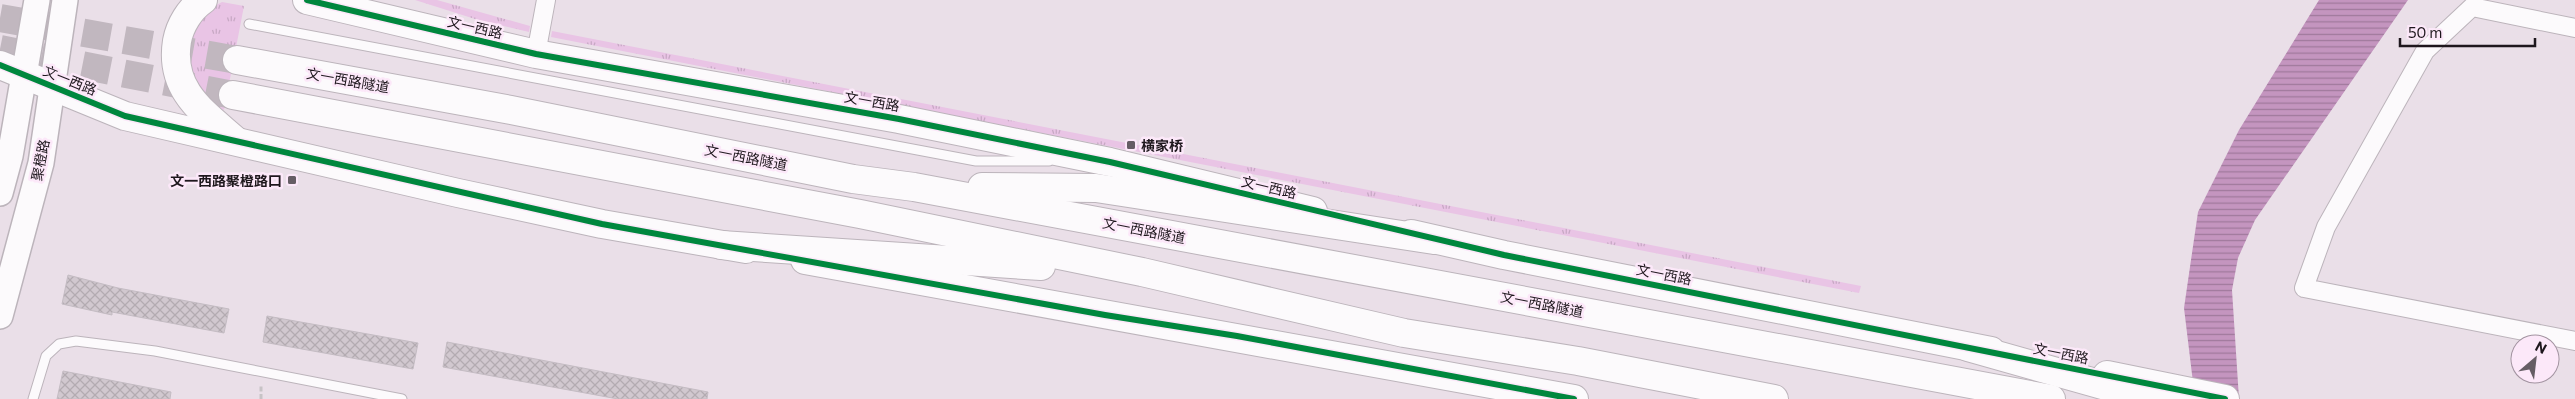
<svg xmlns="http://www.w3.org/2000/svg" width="2575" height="399" viewBox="0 0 2575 399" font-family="Commissioner,'Noto Sans SC',sans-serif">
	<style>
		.grass { fill: url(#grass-tufts) }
		.water { fill: url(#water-rules) }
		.building { fill: url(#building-cross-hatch); stroke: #c4bcc3 }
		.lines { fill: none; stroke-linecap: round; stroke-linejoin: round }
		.highway-tunnel { stroke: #c1b7bf; stroke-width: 28; stroke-dasharray: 28 14; stroke-linecap: butt }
		.lane-casing { stroke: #bcb4bb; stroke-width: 11 }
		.street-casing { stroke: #bcb4bb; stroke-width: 20 }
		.secondary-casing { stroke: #bcb4bb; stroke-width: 28 }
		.primary-casing { stroke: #bcb4bb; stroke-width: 30 }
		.highway-casing { stroke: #bcb4bb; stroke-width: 30 }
		.path { stroke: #c7c3c6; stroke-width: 3; stroke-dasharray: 5 2.5; stroke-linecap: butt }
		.lane { stroke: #fcfafc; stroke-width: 9 }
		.street { stroke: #fcfafc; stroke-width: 18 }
		.secondary { stroke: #fcfafc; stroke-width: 25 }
		.primary { stroke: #fcfafc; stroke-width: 28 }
		.highway { stroke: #fcfafc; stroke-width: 28 }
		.cycleway-casing { stroke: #fce8f9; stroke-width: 9 }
		.cycleway { stroke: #00873e; stroke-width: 6 }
		.poi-dot { fill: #655d64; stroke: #fce8f9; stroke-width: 2 }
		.labels { text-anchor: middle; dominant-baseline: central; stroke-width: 5; stroke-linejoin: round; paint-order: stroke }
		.street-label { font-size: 14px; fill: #1e171d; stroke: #fce8f9 }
		.poi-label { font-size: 14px; font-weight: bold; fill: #1e171d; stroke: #fce8f9; text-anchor: start }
	</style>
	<defs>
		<pattern id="grass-tufts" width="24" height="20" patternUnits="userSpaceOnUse" patternTransform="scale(1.25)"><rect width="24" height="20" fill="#e9c4e5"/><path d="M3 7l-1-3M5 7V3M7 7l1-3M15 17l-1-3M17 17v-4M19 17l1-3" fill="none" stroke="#c7a8c4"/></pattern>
		<pattern id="water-rules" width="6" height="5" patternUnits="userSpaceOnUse" patternTransform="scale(1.25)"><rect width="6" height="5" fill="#c495bf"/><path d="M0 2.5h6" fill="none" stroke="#9f799b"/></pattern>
		<pattern id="building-cross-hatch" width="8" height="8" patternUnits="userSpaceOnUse" patternTransform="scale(1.25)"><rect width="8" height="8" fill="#d1c8cf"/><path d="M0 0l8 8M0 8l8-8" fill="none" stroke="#b3abb1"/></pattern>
	</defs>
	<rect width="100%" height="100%" fill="#eadfe8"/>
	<!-- grass -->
	<g class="grass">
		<polygon points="415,0 437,0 530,26 529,32 475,19"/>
		<polygon points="222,2 244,6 224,110 204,100 188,82 188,29 204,12"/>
		<polygon points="552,31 1861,286 1859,293 551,37"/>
	</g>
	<!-- water -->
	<polygon class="water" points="2319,0 2408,0 2255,220 2238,258 2232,290 2239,399 2195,399 2184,308 2198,212 2239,130"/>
	<!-- building -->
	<g class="building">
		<polygon points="68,275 118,288 229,309 224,333 112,312 112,315 62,304"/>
		<polygon points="267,316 418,343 413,369 263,342"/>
		<polygon points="447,342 708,392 707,399 618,399 443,367"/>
		<polygon points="63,371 171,392 170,399 57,399"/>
	</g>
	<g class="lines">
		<!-- highway-tunnel -->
		<g class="highway-tunnel">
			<polyline points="0,18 237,60"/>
			<polyline points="0,49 233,95"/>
		</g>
		<defs>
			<g id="lane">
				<polyline points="249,24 976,161 1049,161"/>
				<polyline points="33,399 46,356 59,344 76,341 155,351 402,399"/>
			</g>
			<g id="street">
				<polyline points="2575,28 2472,7 2425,51 2326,227 2304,288 2575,341"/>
				<polyline points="536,54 546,0"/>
			</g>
			<g id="secondary">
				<polyline points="0,193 10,156 37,0"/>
				<polyline points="0,316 41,163 65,0"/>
			</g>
			<g id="primary">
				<path d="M203 0C190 9 180 25 177 41 169 90 203 112 236 141"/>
				<polyline points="307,0 536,54 899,119 1110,162 1313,211"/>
				<polyline points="0,65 125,116 458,193 602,224 746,249"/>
				<polyline points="1411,234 1504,255 1991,351"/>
				<polyline points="805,260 1574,399"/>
				<polyline points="2107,375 2225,399"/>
			</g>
			<g id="highway">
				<polyline points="237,60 511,110 853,179 914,187 2051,399"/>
				<polyline points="233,95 860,214 1142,272 1404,333 1578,361 1774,399"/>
				<polyline points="982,187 1096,188 1434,240"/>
				<polyline points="721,245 1041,266"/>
				<polyline points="1968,347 2152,399"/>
			</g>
		</defs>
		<!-- lane casing -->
		<use href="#lane" class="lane-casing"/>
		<!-- street casing -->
		<use href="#street" class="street-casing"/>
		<!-- secondary casing -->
		<use href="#secondary" class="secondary-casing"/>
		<!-- primary casing -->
		<use href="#primary" class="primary-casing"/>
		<!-- highway casing -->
		<use href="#highway" class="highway-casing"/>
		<!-- path -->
		<polyline class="path" points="261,399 261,385"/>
		<!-- lane -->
		<use href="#lane" class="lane"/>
		<!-- street -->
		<use href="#street" class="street"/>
		<!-- secondary -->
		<use href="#secondary" class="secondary"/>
		<!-- primary -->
		<use href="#primary" class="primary"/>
		<!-- highway -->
		<use href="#highway" class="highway"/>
		<defs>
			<g id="cycleway">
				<polyline points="307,0 536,54 899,119 1110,162 1504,255 2225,399"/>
				<polyline points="0,65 125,116 602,224 1105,315 1237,336 1574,399"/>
			</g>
		</defs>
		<!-- cycleway casing -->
		<use href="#cycleway" class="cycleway-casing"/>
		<!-- cycleway -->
		<use href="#cycleway" class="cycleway"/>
	</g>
	<!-- markers -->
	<g class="poi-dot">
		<rect x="1126" y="140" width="10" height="10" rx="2.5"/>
		<rect x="287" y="175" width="10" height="10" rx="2.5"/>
	</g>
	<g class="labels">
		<!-- street labels -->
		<g class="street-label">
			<text transform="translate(475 27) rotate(13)">文一西路</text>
			<text transform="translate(70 80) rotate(22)">文一西路</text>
			<text transform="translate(348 80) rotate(10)">文一西路隧道</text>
			<text transform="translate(872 101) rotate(10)">文一西路</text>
			<text transform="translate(746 157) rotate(11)">文一西路隧道</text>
			<text transform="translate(40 160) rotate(-79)">聚橙路</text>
			<text transform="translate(1269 187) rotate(13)">文一西路</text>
			<text transform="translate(1144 230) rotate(11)">文一西路隧道</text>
			<text transform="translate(1664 274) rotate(11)">文一西路</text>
			<text transform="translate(1542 304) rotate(11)">文一西路隧道</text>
			<text transform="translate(2061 353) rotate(11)">文一西路</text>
		</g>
		<!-- poi labels -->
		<g class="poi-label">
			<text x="1141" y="145">横家桥</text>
			<text x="282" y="180" text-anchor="end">文一西路聚橙路口</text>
		</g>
	</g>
	<!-- north arrow -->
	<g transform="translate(2535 359) rotate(28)"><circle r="24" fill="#fce8f9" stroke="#a394a1"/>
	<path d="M0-4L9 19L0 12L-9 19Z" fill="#655d64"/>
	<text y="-8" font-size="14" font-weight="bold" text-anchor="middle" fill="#1e171d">N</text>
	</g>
	<!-- scale -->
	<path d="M2400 38v8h135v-8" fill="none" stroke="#1e171d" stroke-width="2.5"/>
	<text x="2408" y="38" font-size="15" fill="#1e171d" stroke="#fce8f9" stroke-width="4" paint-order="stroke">50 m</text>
</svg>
